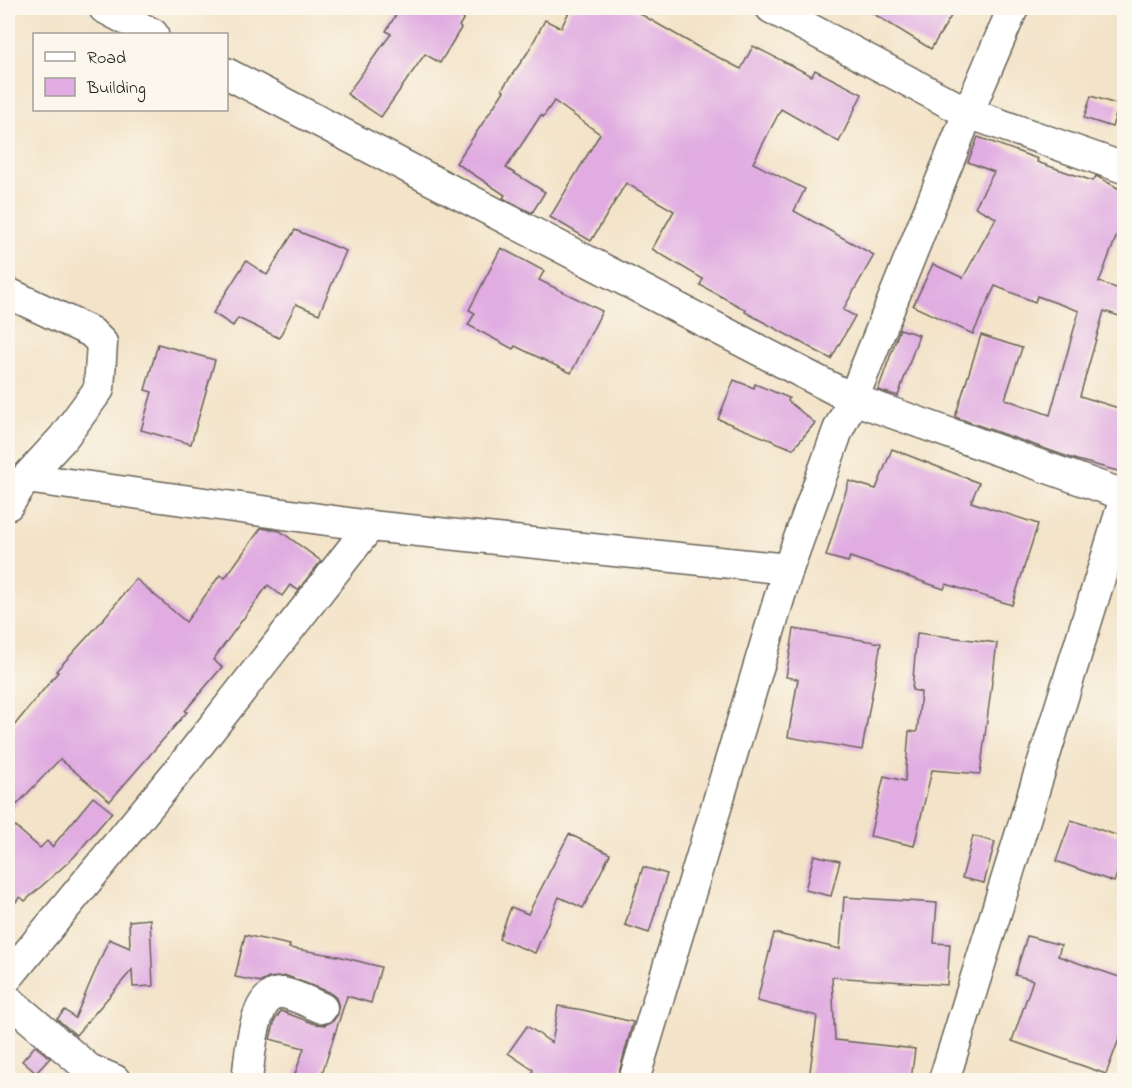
<svg xmlns="http://www.w3.org/2000/svg" width="1132" height="1088" viewBox="0 0 1132 1088" font-family="'Indie Flower',sans-serif">
	<style>
		.building { fill: #e0ace1 }
		.lines { fill: none; stroke-linecap: round; stroke-linejoin: round }
		.street-casing { stroke: #676258; stroke-width: 33 }
		.street { stroke: #fff; stroke-width: 30 }
	</style>
	<rect width="100%" height="100%" fill="#fbf7ec"/>
	<filter id="ink" filterUnits="userSpaceOnUse"><feTurbulence type="fractalNoise" baseFrequency=".0167" numOctaves="2"/><feDisplacementMap in="SourceGraphic" scale="12" xChannelSelector="R" yChannelSelector="G"/><feConvolveMatrix kernelMatrix="1 2 1 2 8 2 1 2 1" color-interpolation-filters="sRGB"/></filter>
	<filter id="wash" filterUnits="userSpaceOnUse"><feTurbulence type="fractalNoise" baseFrequency=".008" numOctaves="4" result="noise"/><feDisplacementMap in="SourceGraphic" scale="24" xChannelSelector="R" yChannelSelector="G"/><feGaussianBlur stdDeviation="1.35" result="paint"/><feColorMatrix in="noise" values="0 0 0 0 0 0 0 0 0 0 0 0 0 0 0 0 0 1.4 0 .05"/><feComposite in="paint" operator="in"/></filter>
	<g filter="url(#wash)">
		<rect width="100%" height="100%" fill="#f3e3c8"/>
		<g id="blocks">
			<!-- building -->
			<g class="building">
				<polygon points="400,8 470,8 459,26 461,28 440,63 425,54 381,117 347,94 391,34 386,31"/>
				<polygon points="571,8 630,8 698,47 741,69 753,46 812,76 815,70 862,94 839,142 781,109 753,163 805,189 794,211 874,255 843,310 855,316 831,359 745,312 746,310 700,285 703,279 652,249 674,211 626,183 591,241 550,217 600,134 554,101 543,117 541,115 506,168 545,192 532,213 503,198 505,195 456,163 504,91 502,89 528,52 545,20 561,28"/>
				<polygon points="864,8 956,8 931,49"/>
				<polygon points="1091,96 1119,105 1112,127 1084,118"/>
				<polygon points="978,137 1038,159 1037,162 1093,181 1096,176 1098,177 1125,192 1125,214 1099,282 1125,291 1125,318 1104,311 1080,396 1125,410 1125,473 1077,460 955,417 981,335 1022,348 1005,399 1050,415 1079,311 1037,296 1035,302 995,286 973,334 913,306 933,264 963,278 996,218 975,207 994,172 968,162"/>
				<polygon points="295,230 346,251 319,314 296,304 279,338 238,318 233,326 213,313 246,261 267,275"/>
				<polygon points="501,248 544,271 539,280 602,311 571,373 515,346 513,349 468,325 475,313 469,310"/>
				<polygon points="900,329 919,335 898,396 878,390"/>
				<polygon points="158,344 215,360 191,444 141,430 152,392 145,390"/>
				<polygon points="734,380 754,388 755,384 789,398 788,401 815,423 793,449 718,419"/>
				<polygon points="892,449 979,483 971,502 1038,524 1012,605 946,584 944,589 850,557 848,562 826,556 849,481 876,489"/>
				<polygon points="261,528 280,531 321,561 298,590 290,585 282,596 268,585 213,660 222,667 185,711 187,712 110,801 60,759 8,814 8,733 58,672 56,671 100,623 136,579 186,622 220,575 225,578"/>
				<polygon points="794,629 881,643 862,750 788,737 798,679 786,677"/>
				<polygon points="917,633 997,643 980,774 932,770 914,846 870,836 884,776 905,781 909,731 917,732 921,692 912,690"/>
				<polygon points="93,797 112,812 74,857 25,901 20,897 8,911 8,820 40,848 47,841 52,847"/>
				<polygon points="1071,820 1125,838 1125,851 1114,882 1056,861"/>
				<polygon points="569,834 610,854 583,908 559,897 535,953 499,939 511,907 528,914"/>
				<polygon points="973,836 995,842 984,883 962,878"/>
				<polygon points="814,855 840,861 831,896 805,890"/>
				<polygon points="643,867 667,874 649,933 625,925"/>
				<polygon points="844,897 937,903 934,943 950,944 947,985 832,977 835,1040 915,1049 911,1080 809,1080 817,1016 757,1001 774,933 840,949"/>
				<polygon points="150,919 153,986 133,987 132,970 76,1035 57,1019 65,1010 75,1018 109,939 130,948 129,921"/>
				<polygon points="245,935 290,945 289,948 338,956 381,967 371,1003 347,996 320,1080 295,1074 304,1048 270,1039 275,1020 281,1011 315,1024 325,1025 333,1021 338,1014 339,1007 336,998 329,992 287,976 269,978 261,982 235,977"/>
				<polygon points="1027,936 1061,945 1058,956 1125,979 1125,1023 1106,1074 1012,1041 1033,980 1015,975"/>
				<polygon points="558,1006 583,1010 633,1022 617,1080 530,1080 533,1070 508,1053 527,1026 552,1043"/>
				<polygon points="35,1046 50,1058 36,1073 22,1061"/>
			</g>
		</g>
	</g>
	<g filter="url(#ink)">
		<use href="#blocks" fill-opacity="0" stroke="#676258" stroke-width="1.5"/>
		<g class="lines">
			<defs>
				<g id="street">
					<polyline points="104,8 153,34"/>
					<polyline points="771,8 968,113 1124,168"/>
					<polyline points="1013,8 968,113 853,399 1124,495"/>
					<polyline points="226,73 853,399 838,430 788,569 634,1080"/>
					<polyline points="8,293 91,332 102,343 99,389 63,438 26,478 8,505"/>
					<polyline points="26,478 370,526 788,569"/>
					<polyline points="8,977 186,761 370,526"/>
					<polyline points="8,1000 89,1069 115,1080"/>
					<path d="M247 1080C250 1060 252 990 283 993 295 995 310 1003 322 1008"/>
					<polyline points="944,1080 1124,501"/>
				</g>
			</defs>
			<!-- street casing -->
			<use href="#street" class="street-casing"/>
			<!-- street -->
			<use href="#street" class="street"/>
		</g>
	</g>
	<!-- margin -->
	<rect width="1132" height="1088" fill="none" stroke="#fbf7ec" stroke-width="30"/>
	<!-- legend -->
	<rect x="33" y="33" width="195" height="78" fill="#fbf7ec" stroke="#a29f99" stroke-width="1.5"/>
	<rect x="45" y="52" width="30" height="9" fill="#ffffff" stroke="#a29f99" stroke-width="1.5"/>
	<text x="87" y="63" font-size="18" fill="#1c1c1c">Road</text>
	<rect x="45" y="78" width="30" height="18" fill="#e0ace1" stroke="#a29f99" stroke-width="1.5"/>
	<text x="87" y="93" font-size="18" fill="#1c1c1c">Building</text>
</svg>
